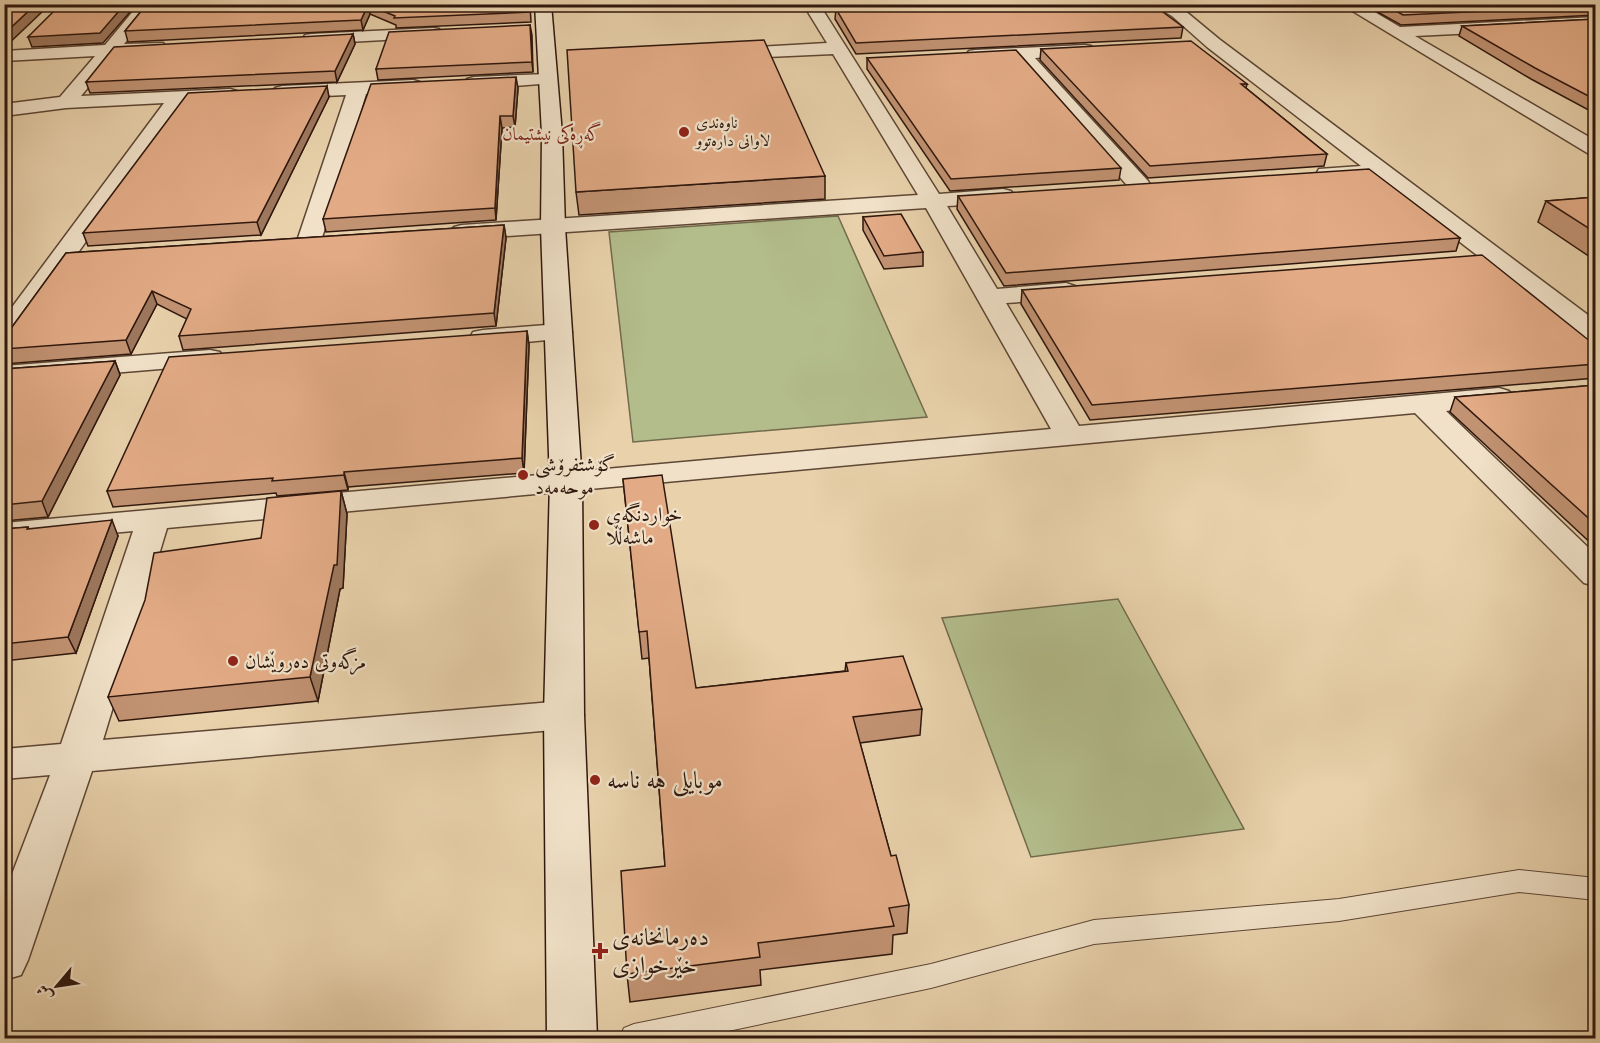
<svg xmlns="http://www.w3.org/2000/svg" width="1600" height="1043" viewBox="0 0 1600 1043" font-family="Cardo,Amiri,serif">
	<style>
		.green { fill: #b3bc8b; stroke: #716a4c; stroke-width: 1.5 }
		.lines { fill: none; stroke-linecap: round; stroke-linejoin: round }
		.lane-casing { stroke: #5d4634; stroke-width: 2 }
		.street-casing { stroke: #5d4634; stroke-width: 3 }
		.secondary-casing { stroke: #2f170d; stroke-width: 3 }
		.lane { fill: #f0e1c8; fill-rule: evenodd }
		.street { fill: #f0e1c8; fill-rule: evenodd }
		.secondary { fill: #f0e1c8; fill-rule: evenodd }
		.wall { fill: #c29373; stroke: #2f170d; stroke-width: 1.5 }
		.shaded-wall { fill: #9e785e; stroke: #2f170d; stroke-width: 1.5 }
		.building { fill: #e2ab86; stroke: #2f170d; stroke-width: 1.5 }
		.poi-dot { fill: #8f2418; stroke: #f0e1c8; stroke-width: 2 }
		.labels { text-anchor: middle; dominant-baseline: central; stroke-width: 4.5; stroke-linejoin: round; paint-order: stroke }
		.far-poi-label { font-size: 16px; fill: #2f170d; stroke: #f0e1c8; text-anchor: start }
		.far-neighbourhood-label { font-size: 18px; fill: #7a1f14; stroke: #f0e1c8 }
		.poi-label { font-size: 20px; fill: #2f170d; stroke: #f0e1c8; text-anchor: start }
		.near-poi-label { font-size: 24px; fill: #2f170d; stroke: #f0e1c8; text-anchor: start }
	</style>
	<rect width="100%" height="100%" fill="#e8d1ab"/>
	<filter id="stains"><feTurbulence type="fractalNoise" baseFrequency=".00333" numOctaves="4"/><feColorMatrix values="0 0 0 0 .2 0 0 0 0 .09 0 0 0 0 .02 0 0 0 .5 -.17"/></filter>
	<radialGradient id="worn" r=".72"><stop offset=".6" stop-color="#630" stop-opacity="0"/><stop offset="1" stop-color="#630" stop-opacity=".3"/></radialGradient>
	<!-- green -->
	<g class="green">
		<polygon points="838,216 927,417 633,442 609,232"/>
		<polygon points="1118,599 1244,829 1031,857 942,618"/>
	</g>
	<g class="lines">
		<defs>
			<polygon id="lane" points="1519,870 1596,878 1596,900 1519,892 1339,921 1094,944 931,988 695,1038 619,1038 624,1028 634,1024 931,964 1094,920 1339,899"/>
			<g id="street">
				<polygon points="139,4 156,4 124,44 163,43 166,47 163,51 157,52 115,55 81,96 230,89 237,91 239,95 237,99 230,101 184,103 14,343 4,345 4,318 164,103 66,108 4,116 4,104 60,97 95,56 4,61 4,51 105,45"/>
				<polygon points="803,4 819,4 939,194 1003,189 1011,191 1014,196 1011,201 1003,203 947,206 997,289 1066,283 1075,286 1079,291 1075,296 1066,299 1006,303 1079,426 1499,388 1509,391 1513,397 1509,403 1446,411 1596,555 1596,586 1584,583 1415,413 167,528 103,740 564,701 578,705 584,715 578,725 564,729 92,771 28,960 21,975 4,980 4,895 50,775 4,779 4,749 61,744 133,531 4,543 4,523 1051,429 926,208 462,239 454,237 450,232 454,227 462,225 918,195 833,54 724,59 718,58 715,54 718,50 724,49 827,43"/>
				<polygon points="1151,4 1173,4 1184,10 1219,39 1596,321 1596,342 1587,340 1377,178 1327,180 1319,179 1316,174 1319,169 1361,166 1207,47 1172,16"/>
				<polygon points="1341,4 1361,4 1400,27 1596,17 1596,27 1415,36 1596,141 1596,156 1589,154"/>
				<polygon points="433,28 439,29 441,33 439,37 311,44 305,43 303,39 305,35 311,34"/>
				<polygon points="1085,45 1091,46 1094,50 1091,54 1035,58 1148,181 1151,186 1148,191 1140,193 1132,191 1016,58 975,60 969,59 966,55 969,51 975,50"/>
				<polygon points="547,74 553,75 556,79 553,83 474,89 467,87 465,83 467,79 474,77"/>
				<polygon points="413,80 420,82 422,86 420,90 366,94 321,241 317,246 309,248 301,246 297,241 346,95 282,98 275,96 273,92 275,88 282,86"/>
				<polygon points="559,324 568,326 572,332 568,338 483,346 473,344 470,338 473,332 483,330"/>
				<polygon points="210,350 220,352 224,358 220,364 4,382 4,366"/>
			</g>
			<polygon id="secondary" points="535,4 551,4 562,134 565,227 582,482 584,715 597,1038 547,1038 544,715 550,482 541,227 542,134"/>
		</defs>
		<!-- lane casing -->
		<use href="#lane" class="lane-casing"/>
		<!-- street casing -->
		<use href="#street" class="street-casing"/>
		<!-- secondary casing -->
		<use href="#secondary" class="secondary-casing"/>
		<!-- lane -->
		<use href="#lane" class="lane"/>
		<!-- street -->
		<use href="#street" class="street"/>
		<!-- secondary -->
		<use href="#secondary" class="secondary"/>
	</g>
	<!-- wall -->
	<g class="wall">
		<polygon points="147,4 530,4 531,22 396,28 396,25 370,14 363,30 128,42 125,31"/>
		<polygon points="1363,4 1596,4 1596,15 1401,25"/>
		<polygon points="836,9 1183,27 1181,38 856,54 835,19"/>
		<polygon points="1596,19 1596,114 1531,79 1459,36 1462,26"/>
		<polygon points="530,25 533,72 378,80 376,69"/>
		<polygon points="353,34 355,44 337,82 90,93 86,82"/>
		<polygon points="1041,49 1247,84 1246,88 1327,154 1324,166 1148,178 1040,60"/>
		<polygon points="867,58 1121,168 1119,180 950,191 867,69"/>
		<polygon points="518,88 515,127 502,128 496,220 326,232 323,219"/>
		<polygon points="329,97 261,235 88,246 83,233"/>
		<polygon points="825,176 825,199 579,215 576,192"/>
		<polygon points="958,196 1460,238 1456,251 1004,286 957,209"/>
		<polygon points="1596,197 1596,261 1538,222 1546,201"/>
		<polygon points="863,217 923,252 923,266 884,269 863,230"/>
		<polygon points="504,225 506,238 496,326 183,350 179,336 187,319 157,304 131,354 4,364 4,338 66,253"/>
		<polygon points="1022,290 1596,346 1596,378 1090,420 1021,304"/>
		<polygon points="527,331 529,345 524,473 348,487 348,490 277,496 276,493 113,507 107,491"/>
		<polygon points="115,361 120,375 48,517 4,521 4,369"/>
		<polygon points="1596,385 1596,548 1450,412 1455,397"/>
		<polygon points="623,479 696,688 845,671 846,663 922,709 920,735 860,743 891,856 909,905 907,933 893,935 892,954 760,970 761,985 630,1002 627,974 665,866 649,658 642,659"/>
		<polygon points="341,491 347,514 343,588 340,589 318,701 119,721 108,697 261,538"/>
		<polygon points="28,527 29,529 118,536 76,653 4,661 4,529"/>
	</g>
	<!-- shaded-wall -->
	<g class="shaded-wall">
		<polygon points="36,4 42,4 44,10 4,48 4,34"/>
		<polygon points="125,4 137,4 103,43 32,47 28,37"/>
		<polygon points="368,5 370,14 363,30 361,20"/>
		<polygon points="530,25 532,35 533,72 532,62"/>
		<polygon points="353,34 355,44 337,82 335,71"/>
		<polygon points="516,77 518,88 515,127 513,116"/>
		<polygon points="327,86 329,97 261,235 257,222"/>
		<polygon points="500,116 502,128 496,220 495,208"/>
		<polygon points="504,225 506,238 496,326 494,313"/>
		<polygon points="152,291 157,304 131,354 126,340"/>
		<polygon points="527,331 529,345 524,473 522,458"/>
		<polygon points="115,361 120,375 48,517 42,501"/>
		<polygon points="344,472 348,487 348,490 344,475"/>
		<polygon points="341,491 347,514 343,588 340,589 318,701 310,677"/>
		<polygon points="112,520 118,536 76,653 68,637"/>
		<polygon points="4,775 8,782 4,791"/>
	</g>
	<!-- building -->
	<g class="building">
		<polygon points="4,4 36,4 4,34"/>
		<polygon points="61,4 125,4 100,33 28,37"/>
		<polygon points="147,4 530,4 530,12 394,18 395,16 368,5 361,20 125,31"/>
		<polygon points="929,4 1152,4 1183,27 856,43 836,9"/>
		<polygon points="1384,4 1596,4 1596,6 1403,15"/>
		<polygon points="1596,19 1596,100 1535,68 1462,26"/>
		<polygon points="530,25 532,62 376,69 389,32"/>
		<polygon points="353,34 335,71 86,82 114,47"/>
		<polygon points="764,40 825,176 576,192 567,50"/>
		<polygon points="1191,41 1247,84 1241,84 1327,154 1150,166 1041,49"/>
		<polygon points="1016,50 1121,168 951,179 867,58"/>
		<polygon points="516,77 513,116 500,116 495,208 323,219 371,84"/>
		<polygon points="327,86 257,222 83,233 188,93"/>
		<polygon points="1369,169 1460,238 1006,273 958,196"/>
		<polygon points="1596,197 1596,233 1546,201"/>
		<polygon points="901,214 923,252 884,256 863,217"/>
		<polygon points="504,225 494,313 179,336 191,309 152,291 126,340 4,349 4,338 66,253"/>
		<polygon points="1482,255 1596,346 1596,364 1092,405 1022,290"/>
		<polygon points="527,331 522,458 344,472 344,475 272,481 273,478 107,491 169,357"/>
		<polygon points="115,361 42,501 4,505 4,369"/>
		<polygon points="1596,385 1596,525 1455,397"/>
		<polygon points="662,475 696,688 848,671 846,663 903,656 922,709 853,717 891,856 896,855 909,905 889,908 894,926 758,943 760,957 627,974 621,871 665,866 647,631 639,632 623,479"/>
		<polygon points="341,491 337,565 334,565 310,677 108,697 145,600 154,553 261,538 267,498"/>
		<polygon points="112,520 68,637 4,644 4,529 28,527 27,529"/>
	</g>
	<!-- markers -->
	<g class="poi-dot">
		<circle cx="684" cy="132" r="6"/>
		<circle cx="523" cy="475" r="6"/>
		<circle cx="594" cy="525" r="6"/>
		<circle cx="233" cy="661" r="6"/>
		<circle cx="595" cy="780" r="6"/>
		<path d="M597 942h6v6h6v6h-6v6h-6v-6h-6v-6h6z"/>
	</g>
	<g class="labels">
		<!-- far-poi labels -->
		<g class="far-poi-label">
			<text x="696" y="123">ناوەندی<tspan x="696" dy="18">لاوانی دارەتوو</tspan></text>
		</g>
		<!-- far-neighbourhood labels -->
		<g class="far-neighbourhood-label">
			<text x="552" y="134">گەڕەکی نیشتیمان</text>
		</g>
		<!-- poi labels -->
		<g class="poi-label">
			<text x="535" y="464">گۆشتفرۆشی<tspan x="535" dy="23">موحەمەد</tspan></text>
			<text x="606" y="514">خواردنگەی<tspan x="606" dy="23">ماشەڵڵا</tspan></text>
			<text x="245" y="661">مزگەوتی دەروێشان</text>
		</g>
		<!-- near-poi labels -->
		<g class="near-poi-label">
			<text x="607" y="780">موبایلی هه ناسه</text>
			<text x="612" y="937">دەرمانخانەی<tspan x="612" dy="28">خێرخوازی</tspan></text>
		</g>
	</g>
	<!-- margin -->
	<rect width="1600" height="1043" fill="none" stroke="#e8d1ab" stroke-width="24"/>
	<rect x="6" y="6" width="1588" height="1031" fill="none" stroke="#2f170d" stroke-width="3"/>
	<rect x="12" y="12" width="1576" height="1019" fill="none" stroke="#2f170d" stroke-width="1.5"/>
	<!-- north arrow -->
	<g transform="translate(57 986) rotate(241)" stroke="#f0e1c8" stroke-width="4.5" paint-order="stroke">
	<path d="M0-4.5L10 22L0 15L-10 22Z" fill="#2f170d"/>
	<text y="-9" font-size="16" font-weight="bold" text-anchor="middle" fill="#2f170d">ش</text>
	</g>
	<rect width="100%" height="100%" filter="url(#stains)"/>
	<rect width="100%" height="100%" fill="url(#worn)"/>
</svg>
